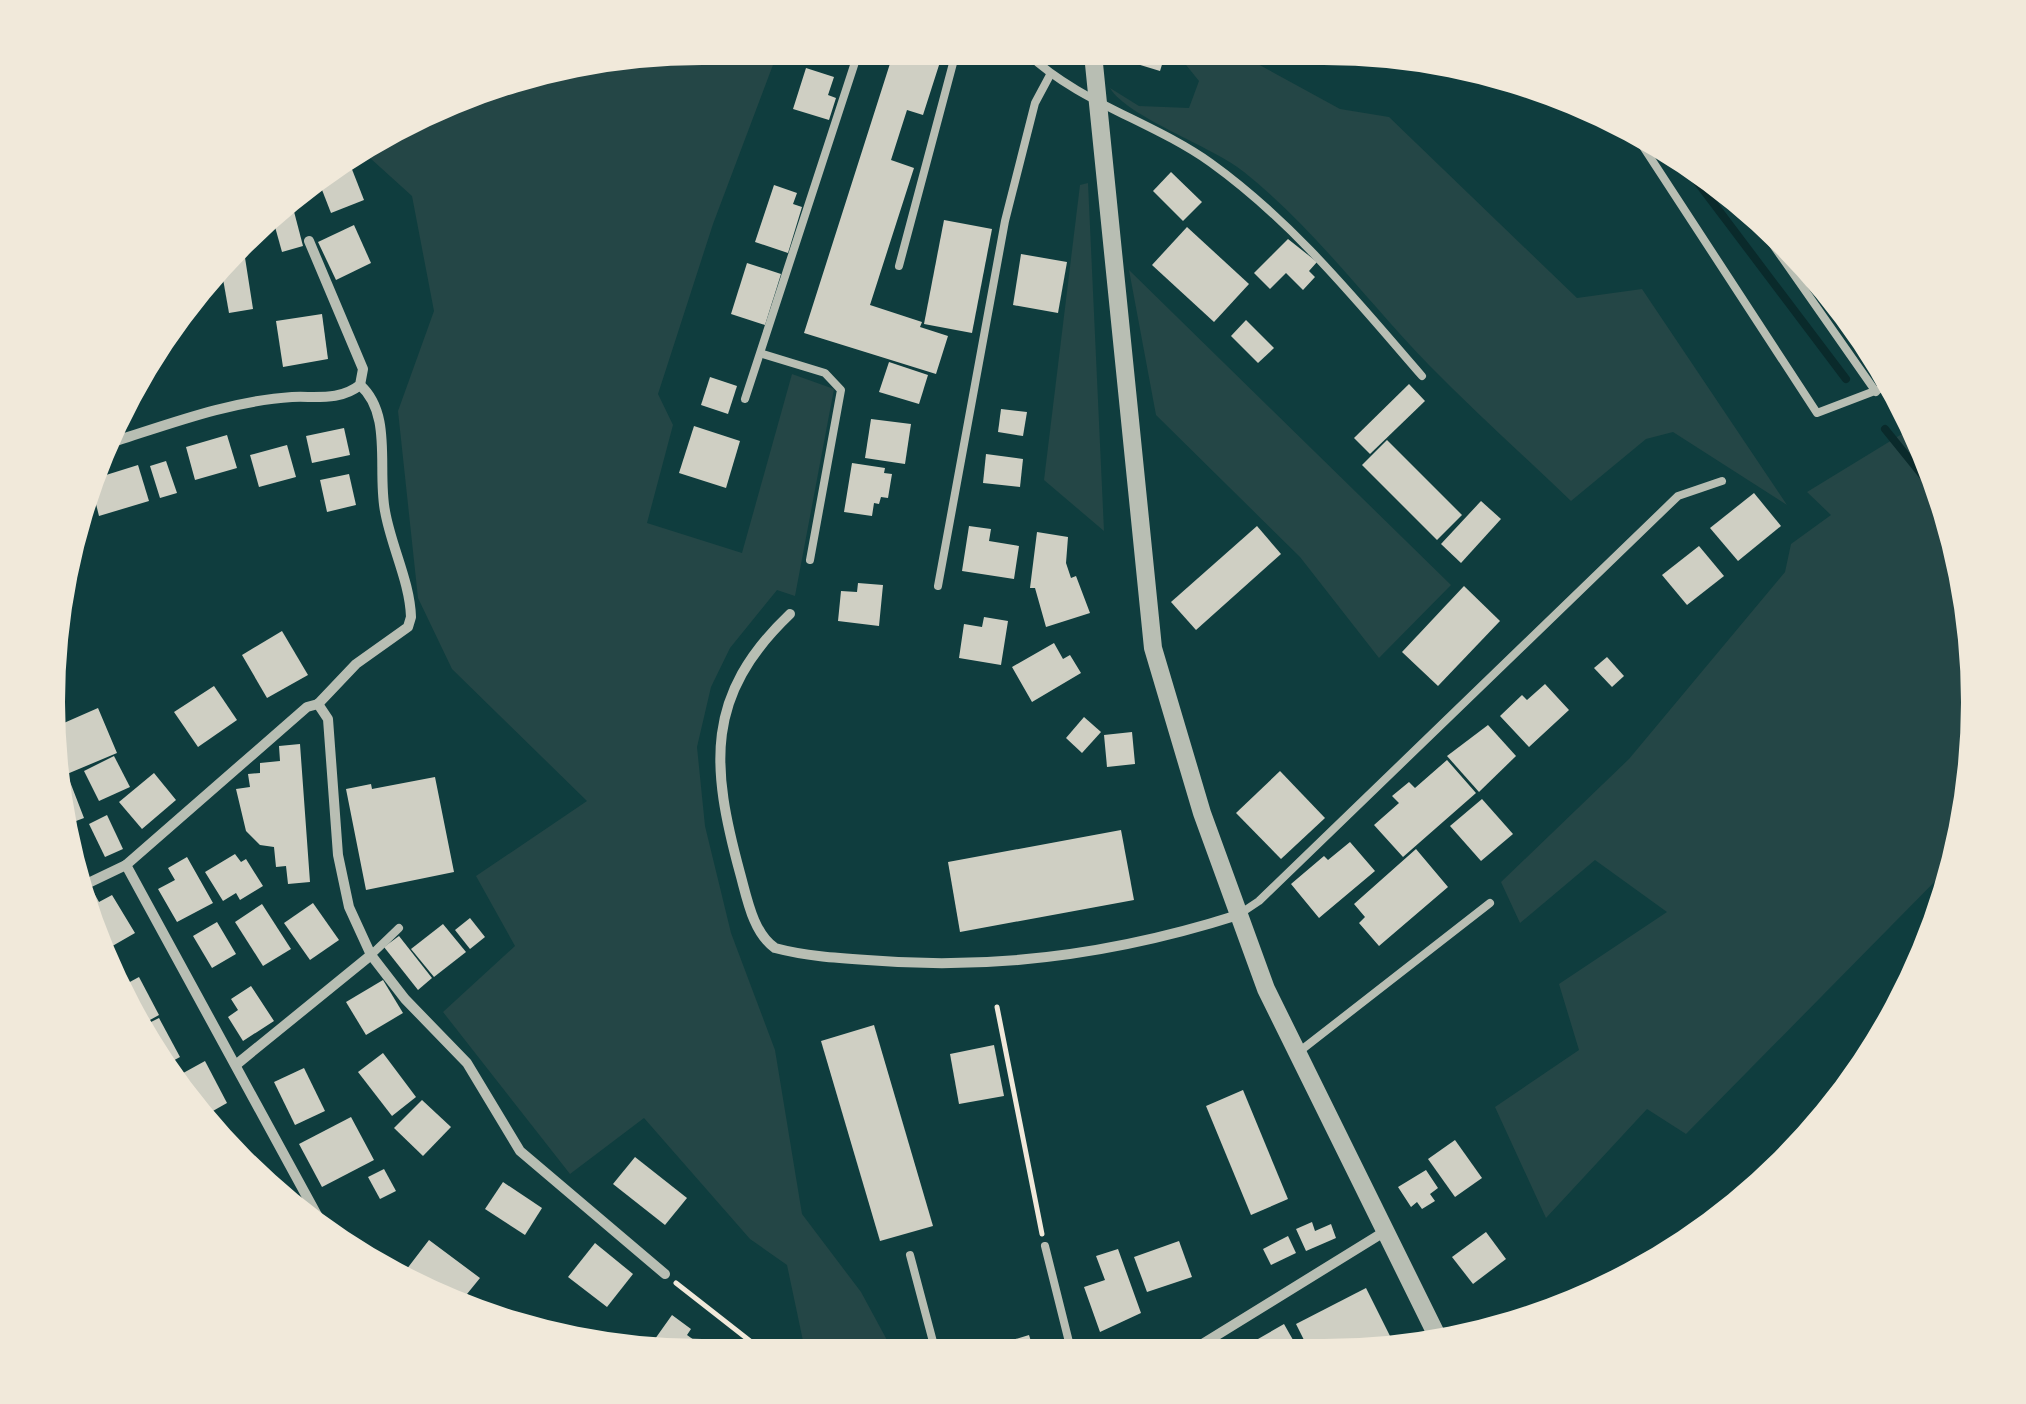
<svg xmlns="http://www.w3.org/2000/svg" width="2026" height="1404" viewBox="0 0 2026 1404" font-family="'Crimson Pro',serif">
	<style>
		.green { fill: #244646 }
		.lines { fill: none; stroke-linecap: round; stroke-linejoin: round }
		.stream { stroke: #0a2a2b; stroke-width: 8 }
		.building { fill: #cfcfc3 }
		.path { stroke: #f1e9da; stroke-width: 5 }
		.service { stroke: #b8beb3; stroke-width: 8 }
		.minor { stroke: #b8beb3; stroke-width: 10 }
		.tertiary { stroke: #b8beb3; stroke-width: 18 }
	</style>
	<rect width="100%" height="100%" fill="#0f3d3e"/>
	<!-- green -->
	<g class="green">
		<polygon points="702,48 779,49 713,224 658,394 673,425 647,523 742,553 792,374 834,389 795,596 777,590 730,648 711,687 697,747 705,826 731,933 775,1050 802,1214 861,1292 894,1353 806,1355 787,1265 750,1239 644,1118 570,1174 443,1012 515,946 476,876 587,801 452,669 418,598 398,411 434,311 412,196 359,148 532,70"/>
		<path d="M1178 55 1245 57 1340 109 1389 117 1577 298 1642 289 1787 505 1673 432 1646 439 1571 501C1524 456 1474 411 1428 364 1367 301 1313 227 1244 172 1212 146 1127 117 1110 88L1139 106 1189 108 1199 81Z"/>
		<polygon points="1088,183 1104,531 1044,480 1080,185"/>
		<polygon points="1129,270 1451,585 1379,658 1300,557 1156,415"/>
		<path d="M1915 426C1979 545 1996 731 1957 859L1686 1134 1647 1109 1546 1218 1495 1107 1579 1050 1559 984 1667 912 1595 860 1520 923 1501 882 1629 759 1785 572 1791 544 1831 515 1807 492Z"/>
	</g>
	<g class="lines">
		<!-- stream -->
		<g class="stream">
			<polyline points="1677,155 1846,379"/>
			<polyline points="1885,429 1944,502"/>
		</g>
	</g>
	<!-- building -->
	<g class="building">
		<polygon points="894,51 940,62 923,115 907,110 891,160 914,168 870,305 922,322 920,327 948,336 936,374 804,333"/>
		<polygon points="1139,55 1165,55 1160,71 1137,64"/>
		<polygon points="806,68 834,77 828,95 836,98 829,120 793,109"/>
		<polygon points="346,154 364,200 331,213 317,177"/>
		<polygon points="1171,172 1202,202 1183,221 1153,191"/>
		<polygon points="774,185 797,193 793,204 802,207 788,253 755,242"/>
		<polygon points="291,200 303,246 282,252 272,216"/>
		<polygon points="944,220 992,229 972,333 924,324"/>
		<polygon points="354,225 371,263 336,280 318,242"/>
		<polygon points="1187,227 1249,284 1214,322 1152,265"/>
		<polygon points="1288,239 1317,262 1309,271 1315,277 1303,290 1286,273 1270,289 1254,273"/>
		<polygon points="243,245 253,309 229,313 220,262"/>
		<polygon points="1021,254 1067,262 1058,313 1013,305"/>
		<polygon points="747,263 781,274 765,325 731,314"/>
		<polygon points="212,269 215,290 196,292 210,271"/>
		<polygon points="322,314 328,359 283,367 276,321"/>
		<polygon points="1246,320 1274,348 1258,363 1231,336"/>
		<polygon points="889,362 928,375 919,404 879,392"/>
		<polygon points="710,377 737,386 728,414 701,405"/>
		<polygon points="1409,384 1425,401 1370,454 1354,438"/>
		<polygon points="1001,409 1027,412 1023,436 998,432"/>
		<polygon points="871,419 911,424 905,464 865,458"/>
		<polygon points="694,426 740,441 726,488 679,473"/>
		<polygon points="344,428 350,455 312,463 306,436"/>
		<polygon points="227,435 237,468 195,480 186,447"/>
		<polygon points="1387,440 1462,515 1437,540 1362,465"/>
		<polygon points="287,445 296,477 259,487 250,455"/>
		<polygon points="986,454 1023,459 1020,487 983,483"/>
		<polygon points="166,461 177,493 160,498 150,466"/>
		<polygon points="852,463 885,468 884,473 892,474 888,498 881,497 879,504 874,503 872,516 844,512"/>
		<polygon points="138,465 149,501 99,516 90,480"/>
		<polygon points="349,474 356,505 327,512 320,480"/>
		<polygon points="1754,493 1781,526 1738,561 1710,528"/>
		<polygon points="1481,501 1501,519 1461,563 1441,544"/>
		<polygon points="969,526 991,529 989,541 1019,546 1014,579 962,571"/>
		<polygon points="1257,526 1281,554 1196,630 1171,602"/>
		<polygon points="1037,532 1068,537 1066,563 1071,578 1076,576 1090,613 1046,627 1035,588 1030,588"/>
		<polygon points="1699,546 1724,576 1687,605 1662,575"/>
		<polygon points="858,583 883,585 879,626 838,621 841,591 857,592"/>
		<polygon points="1464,586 1500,621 1438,686 1402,652"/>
		<polygon points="984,617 1008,621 1001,665 959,658 964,624 982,627"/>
		<polygon points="282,631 308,675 267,698 242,655"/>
		<polygon points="1054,643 1063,659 1070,655 1081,673 1032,702 1012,667"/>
		<polygon points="1607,657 1624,676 1612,687 1594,668"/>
		<polygon points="1545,684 1569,710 1529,747 1500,716 1522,695 1527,700"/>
		<polygon points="214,686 237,720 198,747 174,712"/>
		<polygon points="98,708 117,753 67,774 84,818 60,827 57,726"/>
		<polygon points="1084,717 1101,732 1082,753 1066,738"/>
		<polygon points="1488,725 1516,756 1479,792 1447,756"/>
		<polygon points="1132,732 1135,764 1107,767 1104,735"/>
		<polygon points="300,744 310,882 288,884 286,866 276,867 274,847 260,845 246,831 236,789 250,787 248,774 260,773 260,763 280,761 279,746"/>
		<polygon points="114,756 130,787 99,801 84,771"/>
		<polygon points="1447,760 1476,793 1403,857 1374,825 1399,803 1392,796 1409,782 1415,788"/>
		<polygon points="1280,771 1325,818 1281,859 1236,813"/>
		<polygon points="154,773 176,800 142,829 119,802"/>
		<polygon points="435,777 454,872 366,890 346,789 371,784 372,789"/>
		<polygon points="1482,799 1513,834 1481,861 1450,826"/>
		<polygon points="107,815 123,849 105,857 89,824"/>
		<polygon points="1121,830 1134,900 960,932 948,862"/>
		<polygon points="1350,842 1375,871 1319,918 1291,884 1324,856 1328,860"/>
		<polygon points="1416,849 1448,887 1379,946 1359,923 1365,917 1354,904"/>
		<polygon points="235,854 241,862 246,859 263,886 240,900 236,893 223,901 205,872"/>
		<polygon points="187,857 213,903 177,922 158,889 175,880 168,868"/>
		<polygon points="94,893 99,902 112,895 135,933 102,952 84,899"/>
		<polygon points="313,903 339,940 310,960 284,923"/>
		<polygon points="262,904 291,949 263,966 235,922"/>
		<polygon points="470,918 485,937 470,949 455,930"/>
		<polygon points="217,922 236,954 212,968 193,936"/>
		<polygon points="443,924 466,952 434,977 411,949"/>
		<polygon points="399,936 432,978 418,990 384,947"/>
		<polygon points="139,977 159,1015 139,1026 115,990"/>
		<polygon points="383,980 403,1013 366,1035 346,1002"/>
		<polygon points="251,986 274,1021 243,1041 228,1017 238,1010 231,999"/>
		<polygon points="159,1018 180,1057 167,1064 141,1027"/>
		<polygon points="874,1025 933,1226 880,1241 821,1041"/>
		<polygon points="994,1045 1004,1096 959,1104 950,1054"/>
		<polygon points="383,1053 416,1097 392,1116 358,1072"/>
		<polygon points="205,1061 227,1103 204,1116 176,1077"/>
		<polygon points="304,1068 325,1111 295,1125 274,1082"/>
		<polygon points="1243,1090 1288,1199 1251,1215 1206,1106"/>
		<polygon points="422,1100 451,1127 423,1156 394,1128"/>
		<polygon points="351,1117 374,1160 322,1187 299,1144"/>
		<polygon points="1455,1140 1482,1178 1455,1197 1428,1159"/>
		<polygon points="635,1157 687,1198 665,1225 613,1184"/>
		<polygon points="384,1169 396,1191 380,1199 368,1177"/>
		<polygon points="1426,1170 1438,1188 1430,1194 1435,1201 1422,1209 1417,1202 1411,1207 1398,1187"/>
		<polygon points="503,1182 542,1208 525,1235 485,1209"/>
		<polygon points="1312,1222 1315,1231 1331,1224 1336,1238 1306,1251 1296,1229"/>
		<polygon points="1486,1232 1506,1259 1473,1284 1452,1257"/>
		<polygon points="1288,1236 1296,1253 1271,1265 1263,1249"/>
		<polygon points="429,1240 480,1278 467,1294 494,1314 491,1319 451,1306 403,1274"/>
		<polygon points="1179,1241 1192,1277 1147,1292 1134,1257"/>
		<polygon points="595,1243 633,1274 607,1307 568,1277"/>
		<polygon points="1118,1249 1141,1313 1100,1332 1084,1287 1105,1280 1096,1256"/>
		<polygon points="1366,1288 1390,1336 1373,1345 1307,1346 1296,1324"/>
		<polygon points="672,1315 691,1329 687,1335 712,1353 709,1356 659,1352 650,1346"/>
		<polygon points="1284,1324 1297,1347 1263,1347 1258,1339"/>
		<polygon points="1029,1335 1034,1351 976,1352 976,1351"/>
	</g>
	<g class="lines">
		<!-- path -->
		<g class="path">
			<polyline points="997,1007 1042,1234"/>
			<polyline points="676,1283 768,1355"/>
		</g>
		<!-- service -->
		<g class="service">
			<path d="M1027 53C1079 103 1152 121 1211 163 1293 222 1356 300 1422 376"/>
			<polyline points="1631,128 1817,413 1893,384"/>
			<polyline points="1748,209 1876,392"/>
			<polyline points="899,266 956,52"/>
			<polyline points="763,354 825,373 841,390 810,560"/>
			<polyline points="745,399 859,50"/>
			<polyline points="938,586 1005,221 1035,103 1050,75"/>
			<polyline points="1241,913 1259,901 1678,496 1722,481"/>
			<polyline points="371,955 399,928"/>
			<polyline points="1300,1051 1490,903"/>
			<polyline points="1045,1246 1071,1350"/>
			<polyline points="910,1255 936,1353"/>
		</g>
		<!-- minor -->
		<g class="minor">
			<path d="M100 446C162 427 227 401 292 397 316 396 340 401 360 385L363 369 309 241"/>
			<path d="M790 614C704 696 711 766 740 873 747 898 753 933 775 948 805 956 836 958 867 960 994 971 1116 954 1238 915"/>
			<polyline points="318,704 328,719 338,855 349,907 371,955 405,999 467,1063 520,1151 665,1274"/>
			<path d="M318 704 356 664 408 627 411 617C410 582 391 546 385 511 377 470 393 414 360 385"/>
			<polyline points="126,865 330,1239"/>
			<polyline points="80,887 126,865 307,707 318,704"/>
			<polyline points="237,1064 371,955"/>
			<polyline points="1196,1348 1384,1232"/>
		</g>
		<!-- tertiary -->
		<polyline class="tertiary" points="1093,54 1153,648 1202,813 1266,989 1441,1344"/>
	</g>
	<!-- crop -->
	<path d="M0 0H2026V1404H0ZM702 65H1324A637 637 0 0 1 1961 702V702A637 637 0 0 1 1324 1339H702A637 637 0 0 1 65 702V702A637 637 0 0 1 702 65Z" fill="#f1e9da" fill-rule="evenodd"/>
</svg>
